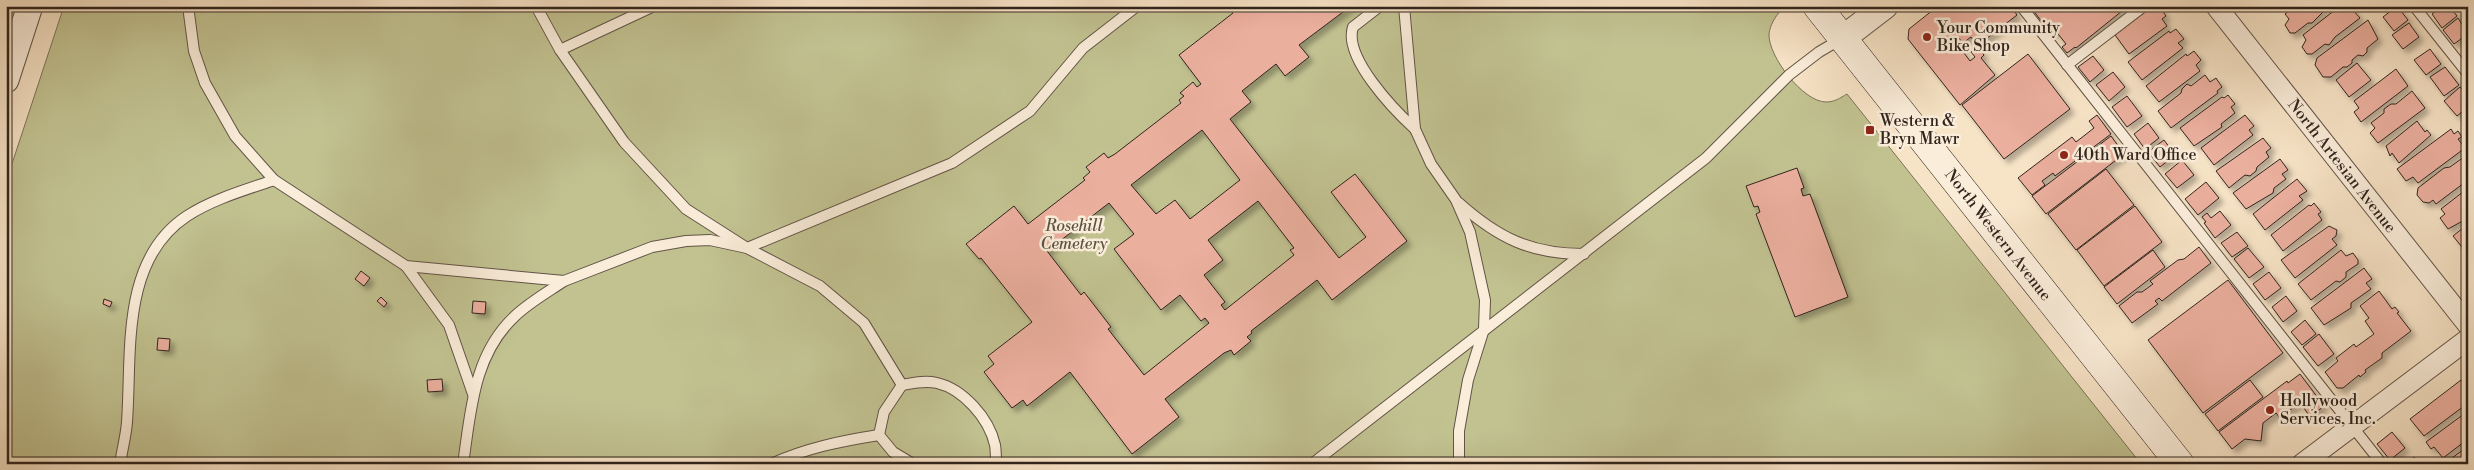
<svg xmlns="http://www.w3.org/2000/svg" width="2474" height="470" viewBox="0 0 2474 470" font-family="'Libre Bodoni',serif">
	<style>
		.green { fill: #c2c291; stroke: #797357 }
		.building { fill: #ebaf9e; stroke: #30241d; fill-rule: evenodd; filter: url(#shadow) }
		.lines { fill: none; stroke-linecap: round; stroke-linejoin: round }
		.service-casing { stroke: #625447; stroke-width: 12 }
		.minor-casing { stroke: #625447; stroke-width: 22 }
		.tertiary-casing { stroke: #625447; stroke-width: 27 }
		.secondary-casing { stroke: #30241d; stroke-width: 29 }
		.service { stroke: #faedda; stroke-width: 10 }
		.minor { stroke: #faedda; stroke-width: 20 }
		.tertiary { stroke: #faedda; stroke-width: 25 }
		.secondary { stroke: #faedda; stroke-width: 28 }
		.poi-dot { fill: #8f2418; stroke: #faedda; stroke-width: 2 }
		.labels { text-anchor: middle; dominant-baseline: central; stroke-width: 5; stroke-linejoin: round; paint-order: stroke }
		.poi-label { font-size: 16px; fill: #30241d; stroke: #faedda; text-anchor: start }
		.street-label { font-size: 16px; fill: #30241d; stroke: #faedda }
		.park-label { font-size: 16px; font-style: italic; fill: #5c5340; stroke: #faedda }
	</style>
	<defs>
		<filter id="shadow"><feDropShadow dx="4.5" dy="4.5" stdDeviation="2.5" flood-color="#0004"/></filter>
	</defs>
	<rect width="100%" height="100%" fill="#f7e3c6"/>
	<filter id="stains"><feTurbulence type="fractalNoise" baseFrequency=".004" numOctaves="4"/><feColorMatrix values="0 0 0 0 .2 0 0 0 0 .09 0 0 0 0 .02 0 0 0 .5 -.17"/></filter>
	<radialGradient id="worn" r=".72"><stop offset=".6" stop-color="#630" stop-opacity="0"/><stop offset="1" stop-color="#630" stop-opacity=".3"/></radialGradient>
	<!-- green -->
	<path class="green" d="M64 6H1778L1781 10C1775 17 1770 25 1769 34 1768 56 1803 102 1826 102 1835 102 1840 98 1847 94L2141 464H6V182Z"/>
	<!-- building -->
	<g class="building">
		<path d="M1228 6H1351L1299 45 1309 57 1285 76 1276 64 1242 91 1251 102 1230 119 1339 258 1366 237 1331 192 1355 174 1407 241 1332 300 1317 280 1251 331 1252 333 1247 337 1251 341 1234 355 1231 350 1224 353 1165 399 1179 417 1132 454 1070 372 1027 406 1023 400 1012 408 984 372 994 364 988 356 1032 322 981 258 979 259 966 244 1014 206 1028 224 1085 180 1083 178 1090 172 1086 167 1104 153 1108 158 1115 154 1181 103 1179 100 1184 96 1180 93 1193 82 1197 87 1201 84 1179 55 1233 13ZM1202 130 1240 180 1190 219 1175 200 1156 214 1131 185ZM1258 201 1294 248 1290 250 1294 255 1225 310 1221 305 1225 302 1204 275 1223 260 1208 240ZM1109 203 1134 234 1114 249 1161 310 1180 295 1201 321 1205 318 1209 323 1144 375 1108 329 1111 327 1084 292 1081 295 1047 251Z"/>
		<polygon points="1938,6 2011,6 2017,15 1977,46 1971,37 1963,43 1958,37 1945,46 1947,49 1953,44 1958,45 1970,61 1975,57 1971,52 1977,46 1984,55 1981,58 1995,75 1960,105 1908,39 1909,29"/>
		<polygon points="2030,6 2059,6 2063,12 2070,6 2119,6 2122,11 2076,48 2075,47 2067,53 2062,47 2066,44 2055,30 2051,34"/>
		<polygon points="2153,6 2159,6 2166,16 2162,19 2167,26 2129,54 2115,35"/>
		<polygon points="2295,6 2329,6 2312,23 2308,23 2295,33 2290,33 2285,25 2289,19 2285,14"/>
		<polygon points="2340,6 2353,6 2351,8 2360,18 2335,37 2329,45 2325,44 2312,54 2307,54 2302,47 2306,40 2303,35"/>
		<polygon points="2397,6 2408,20 2394,31 2383,17"/>
		<polygon points="2442,6 2449,6 2457,16 2442,28 2432,14"/>
		<polygon points="2458,18 2468,34 2454,44 2443,30"/>
		<polygon points="2368,20 2378,39 2367,48 2367,52 2363,56 2358,55 2352,60 2352,63 2347,67 2343,67 2331,77 2323,77 2315,65 2317,58"/>
		<polygon points="2409,23 2419,37 2403,49 2392,35"/>
		<polygon points="2176,29 2184,39 2178,43 2183,48 2142,80 2128,62 2169,31 2170,33"/>
		<polygon points="2430,49 2441,64 2426,75 2414,60"/>
		<polygon points="2194,51 2201,60 2196,65 2200,71 2159,102 2146,86 2186,54 2187,56"/>
		<polygon points="2028,54 2070,109 2004,159 1962,105"/>
		<polygon points="2093,56 2104,70 2090,82 2078,67"/>
		<polygon points="2357,63 2371,80 2349,97 2336,80"/>
		<polygon points="2445,67 2459,85 2444,96 2430,77"/>
		<polygon points="2396,69 2408,86 2361,122 2354,112 2359,108 2354,101"/>
		<polygon points="2113,72 2125,87 2109,101 2096,85"/>
		<polygon points="2205,75 2210,82 2216,78 2222,87 2217,91 2218,93 2171,128 2158,111 2181,93 2182,89 2187,84 2191,86"/>
		<polygon points="2460,87 2468,96 2468,107 2457,116 2444,101"/>
		<polygon points="2412,91 2425,108 2378,143 2370,133 2375,128 2371,123 2384,113 2384,109 2391,104 2396,104"/>
		<polygon points="2228,95 2235,104 2231,107 2235,113 2221,124 2222,127 2194,146 2180,128 2222,97 2224,98"/>
		<polygon points="2127,96 2142,116 2127,127 2112,107"/>
		<polygon points="2097,115 2111,134 2055,176 2053,173 2042,181 2045,185 2032,195 2018,178 2072,137 2076,142 2094,128 2089,121"/>
		<polygon points="2245,115 2254,126 2249,130 2253,135 2214,165 2201,148"/>
		<polygon points="2417,121 2425,132 2427,130 2431,135 2399,163 2392,153 2390,156 2386,146"/>
		<polygon points="2148,123 2159,138 2145,149 2134,134"/>
		<polygon points="2451,129 2454,134 2458,131 2462,137 2458,139 2465,148 2418,183 2413,177 2406,181 2397,169"/>
		<polygon points="2111,136 2124,154 2046,214 2032,196"/>
		<polygon points="2263,138 2271,148 2266,152 2269,157 2257,167 2256,171 2250,176 2245,175 2229,188 2216,171"/>
		<polygon points="2164,140 2175,155 2160,167 2148,152"/>
		<polygon points="2468,154 2468,180 2436,204 2433,200 2429,203 2423,202 2417,195 2418,188 2444,168 2450,167"/>
		<polygon points="2280,159 2288,170 2282,174 2286,179 2274,188 2273,193 2246,209 2233,193"/>
		<polygon points="2182,160 2194,175 2177,188 2165,174"/>
		<polygon points="1797,168 1804,188 1801,189 1803,196 1810,194 1848,297 1795,317 1756,214 1760,212 1758,206 1754,207 1746,186"/>
		<polygon points="2106,169 2134,205 2076,250 2048,214"/>
		<polygon points="2297,179 2307,191 2299,196 2303,200 2265,230 2253,214"/>
		<polygon points="2206,182 2219,198 2198,215 2185,199"/>
		<polygon points="2468,188 2468,218 2448,229 2440,218 2445,214 2441,209"/>
		<polygon points="2314,203 2321,212 2318,214 2322,220 2283,251 2271,235 2309,205 2311,206"/>
		<polygon points="2135,206 2162,242 2104,286 2077,250"/>
		<polygon points="2220,211 2231,225 2215,238 2204,223 2206,222 2202,217 2207,213 2211,218"/>
		<polygon points="2468,224 2468,260 2463,254 2466,252 2453,236"/>
		<polygon points="2329,226 2337,230 2336,236 2332,239 2337,245 2295,278 2281,260"/>
		<polygon points="2237,232 2248,246 2232,257 2221,243"/>
		<polygon points="2199,247 2211,263 2162,301 2159,298 2155,301 2158,304 2132,323 2119,306 2137,292 2142,292 2153,284 2150,281 2178,260 2184,259"/>
		<polygon points="2248,248 2264,267 2249,278 2234,259"/>
		<polygon points="2153,250 2165,267 2117,304 2104,287"/>
		<polygon points="2341,250 2346,256 2353,253 2358,260 2358,264 2346,272 2346,277 2340,282 2336,281 2311,300 2298,284"/>
		<polygon points="2364,268 2372,279 2366,283 2371,289 2351,303 2351,308 2324,325 2311,308"/>
		<polygon points="361,271 370,278 364,286 355,279"/>
		<polygon points="2269,272 2281,288 2265,300 2253,284"/>
		<polygon points="2228,280 2283,353 2203,413 2148,340"/>
		<polygon points="2379,291 2392,309 2395,307 2399,312 2397,313 2411,331 2382,353 2382,358 2365,370 2366,372 2360,377 2359,375 2343,388 2337,388 2325,372 2338,361 2336,358 2354,344 2356,347 2374,334 2365,321 2369,318 2360,306"/>
		<polygon points="2286,296 2297,311 2283,322 2272,307"/>
		<polygon points="381,297 387,303 384,307 377,301"/>
		<polygon points="104,299 112,302 110,307 103,304"/>
		<polygon points="473,301 486,302 485,314 472,313"/>
		<polygon points="2305,320 2316,334 2302,345 2291,332"/>
		<polygon points="2319,334 2334,354 2318,366 2303,347"/>
		<polygon points="158,338 170,339 169,351 157,350"/>
		<polygon points="2300,374 2324,406 2310,417 2300,402 2280,418 2276,413 2263,423 2261,441 2245,439 2232,449 2219,432 2287,381 2288,383"/>
		<polygon points="442,379 443,391 428,392 427,380"/>
		<polygon points="2250,380 2263,397 2218,431 2205,414"/>
		<polygon points="2461,380 2468,389 2468,393 2465,396 2468,403 2424,436 2410,419"/>
		<polygon points="2468,411 2468,439 2443,458 2434,447 2431,449 2426,442"/>
		<polygon points="2392,432 2405,448 2390,460 2377,444"/>
		<polygon points="2468,446 2468,464 2456,464 2452,458"/>
		<polygon points="2414,457 2420,464 2406,464"/>
	</g>
	<g class="lines">
		<defs>
			<g id="service">
				<polyline points="188,6 194,51 205,83 235,136 274,180 406,266 564,281 652,247 686,241 710,240 747,248 952,163 1030,111 1083,48 1137,6"/>
				<path d="M536 6 560 50 624 142 686 209 747 248 820 286 864 323 902 385C913 383 925 380 937 383 963 389 989 418 995 445 996 451 996 458 996 464"/>
				<path d="M1380 6 1353 27C1343 57 1394 110 1415 129"/>
				<polyline points="1404,6 1415,129 1431,164 1456,200 1470,232 1485,300 1484,329 1468,380 1459,431 1459,464"/>
				<polyline points="2021,6 2382,464"/>
				<polyline points="2414,6 2468,74"/>
				<polyline points="560,50 654,6"/>
				<polyline points="2067,65 2144,6"/>
				<path d="M1459 203C1498 238 1531 254 1584 254"/>
				<polyline points="406,266 449,325 473,394"/>
				<polyline points="879,435 884,412 902,385"/>
				<path d="M120 464C122 450 126 436 127 422 132 353 120 260 187 216 213 199 245 190 274 180"/>
				<path d="M463 464C471 411 473 355 515 316 530 302 548 292 564 281"/>
				<path d="M771 464C806 448 841 441 879 435L893 452 913 464"/>
				<polyline points="1312,464 1706,158 1789,75 1819,52 1841,39"/>
			</g>
			<g id="minor">
				<polyline points="2216,6 2468,325"/>
				<polyline points="2302,464 2468,339"/>
			</g>
			<g id="tertiary">
				<polyline points="1842,39 1885,6"/>
				<polyline points="6,80 30,6"/>
			</g>
			<polyline id="secondary" points="1817,6 2180,464"/>
		</defs>
		<!-- service casing -->
		<use href="#service" class="service-casing"/>
		<!-- minor casing -->
		<use href="#minor" class="minor-casing"/>
		<!-- tertiary casing -->
		<use href="#tertiary" class="tertiary-casing"/>
		<!-- secondary casing -->
		<use href="#secondary" class="secondary-casing"/>
		<!-- service -->
		<use href="#service" class="service"/>
		<!-- minor -->
		<use href="#minor" class="minor"/>
		<!-- tertiary -->
		<use href="#tertiary" class="tertiary"/>
		<!-- secondary -->
		<use href="#secondary" class="secondary"/>
	</g>
	<!-- markers -->
	<g class="poi-dot">
		<circle cx="1927" cy="37" r="5"/>
		<rect x="1865" y="125" width="10" height="10" rx="2.5"/>
		<circle cx="2064" cy="155" r="5"/>
		<circle cx="2270" cy="410" r="5"/>
	</g>
	<g class="labels">
		<!-- poi labels -->
		<g class="poi-label">
			<text x="1937" y="28">Your Community<tspan x="1937" dy="18">Bike Shop</tspan></text>
			<text x="1880" y="121">Western &amp;<tspan x="1880" dy="18">Bryn Mawr</tspan></text>
			<text x="2074" y="155">40th Ward Office</text>
			<text x="2280" y="401">Hollywood<tspan x="2280" dy="18">Services, Inc.</tspan></text>
		</g>
		<!-- street labels -->
		<g class="street-label">
			<text transform="translate(2342 166) rotate(52)">North Artesian Avenue</text>
			<text transform="translate(1998 235) rotate(52)">North Western Avenue</text>
		</g>
		<!-- park labels -->
		<g class="park-label">
			<text x="1074" y="226">Rosehill<tspan x="1074" dy="18">Cemetery</tspan></text>
		</g>
	</g>
	<!-- margin -->
	<rect width="2474" height="470" fill="none" stroke="#f7e3c6" stroke-width="25"/>
	<rect x="8" y="8" width="2459" height="455" fill="none" stroke="#30241d" stroke-width="2.5"/>
	<rect x="12" y="12" width="2449" height="445" fill="none" stroke="#30241d"/>
	<rect width="100%" height="100%" filter="url(#stains)"/>
	<rect width="100%" height="100%" fill="url(#worn)"/>
</svg>
